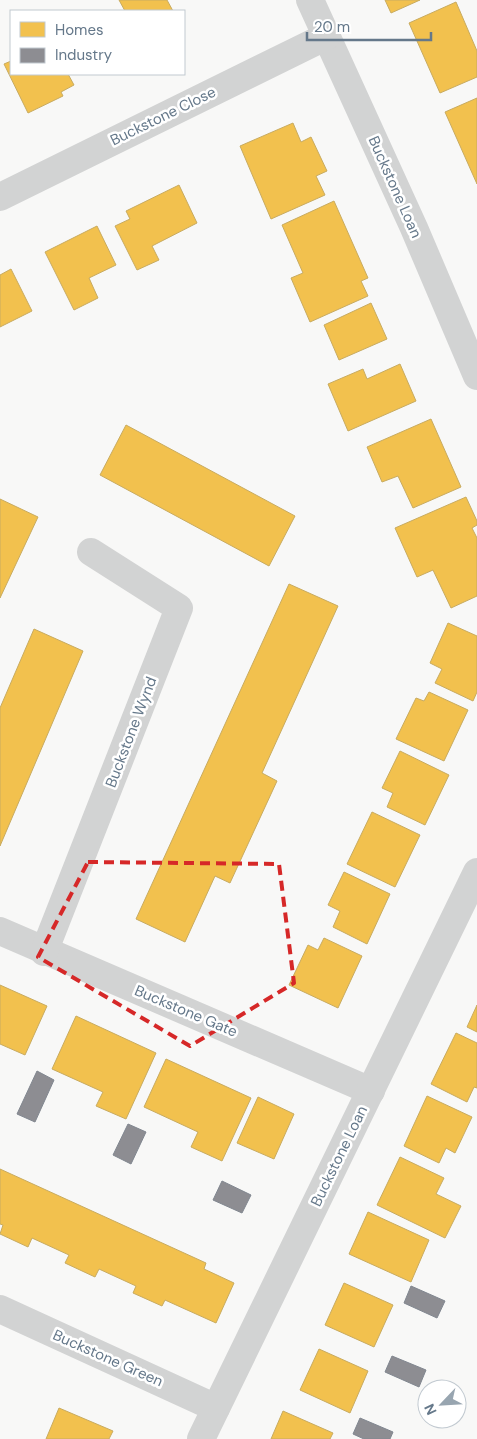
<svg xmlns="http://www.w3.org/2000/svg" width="477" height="1439" viewBox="0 0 477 1439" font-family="'DM Sans',sans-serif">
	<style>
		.homes { fill: #f2c14e; stroke: #c8ab60 }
		.industry { fill: #8d8d92; stroke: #818790 }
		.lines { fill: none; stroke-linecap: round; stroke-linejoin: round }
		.street { stroke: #d2d3d3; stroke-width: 28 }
		.marked { fill: none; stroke: #d62828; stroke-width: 4; stroke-dasharray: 10 6; stroke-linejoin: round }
		.labels { text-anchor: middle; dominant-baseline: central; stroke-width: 5; stroke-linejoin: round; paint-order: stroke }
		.street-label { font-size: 15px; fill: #65788a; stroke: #fff }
	</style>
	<rect width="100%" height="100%" fill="#f8f8f7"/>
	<!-- homes -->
	<g class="homes">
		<polygon points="119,0 167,0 173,11 125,11"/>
		<polygon points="385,0 420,0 391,13"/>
		<polygon points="456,2 477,51 477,77 440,93 409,23"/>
		<polygon points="11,61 11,74 68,74 74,85 61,92 63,96 28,113 4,64"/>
		<polygon points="477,98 477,184 445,112"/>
		<polygon points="293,123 301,142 311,137 327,171 316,176 325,195 271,219 240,146"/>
		<polygon points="179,185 197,223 152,246 159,260 137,270 115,226 130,219 126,211"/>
		<polygon points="334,201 368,278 361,281 368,296 310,322 291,278 303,273 282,225"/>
		<polygon points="97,226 116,265 89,278 98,298 74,310 45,252"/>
		<polygon points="11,269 32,311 0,327 0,275"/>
		<polygon points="371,303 387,339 339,360 324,325"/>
		<polygon points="400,364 416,401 348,431 328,384 363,369 367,379"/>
		<polygon points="431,419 461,487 413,508 398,476 382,482 367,447"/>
		<polygon points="126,425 295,516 269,566 100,475"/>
		<polygon points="466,497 477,521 477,525 472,528 477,538 477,596 451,608 433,570 417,577 395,528"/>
		<polygon points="0,499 38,517 0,598"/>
		<polygon points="289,584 338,606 262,773 277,781 230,883 215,876 185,942 136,919"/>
		<polygon points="448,623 477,636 477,692 473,701 435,683 442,669 430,663"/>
		<polygon points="34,629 83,651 0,846 0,708"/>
		<polygon points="429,692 468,710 444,761 396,739 416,698 424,701"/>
		<polygon points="400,751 449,775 425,825 387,807 393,793 382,788"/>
		<polygon points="372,812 420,835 395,887 347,864"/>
		<polygon points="344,872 390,894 367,944 333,927 340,911 328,905"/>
		<polygon points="324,938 362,956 338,1008 289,985 308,945 318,950"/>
		<polygon points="0,985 47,1006 25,1055 0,1044"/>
		<polygon points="477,1005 477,1032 467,1027"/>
		<polygon points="76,1016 156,1053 126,1119 96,1106 103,1092 52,1069"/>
		<polygon points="456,1033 477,1043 477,1088 474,1087 467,1102 431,1084"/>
		<polygon points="166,1059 251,1098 222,1161 191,1147 198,1132 144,1107"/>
		<polygon points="427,1096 472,1117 455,1153 446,1148 439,1163 404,1146"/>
		<polygon points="258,1097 294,1114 274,1159 237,1143"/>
		<polygon points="400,1157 444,1178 436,1194 461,1206 445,1238 377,1205"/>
		<polygon points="0,1169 206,1263 204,1269 234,1283 216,1323 165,1300 162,1306 133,1293 136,1286 99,1269 95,1277 65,1263 69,1255 32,1238 28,1247 0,1234 3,1225 0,1224"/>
		<polygon points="368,1212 429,1240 411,1282 349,1254"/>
		<polygon points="344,1283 393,1305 374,1347 325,1325"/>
		<polygon points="319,1349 368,1371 350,1413 300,1390"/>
		<polygon points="59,1408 113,1431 109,1439 46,1439"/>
		<polygon points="283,1411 333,1433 330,1439 271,1439"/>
	</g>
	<!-- industry -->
	<g class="industry">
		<polygon points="37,1071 54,1080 35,1122 17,1114"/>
		<polygon points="128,1124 146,1132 131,1164 113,1155"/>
		<polygon points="222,1181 251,1195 242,1213 213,1200"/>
		<polygon points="411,1286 445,1301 437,1318 404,1303"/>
		<polygon points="392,1356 426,1370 419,1387 385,1372"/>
		<polygon points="360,1418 393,1432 390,1439 364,1439 353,1434"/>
	</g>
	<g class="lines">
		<!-- street -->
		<g class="street">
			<polyline points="310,0 414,228 477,376"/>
			<polyline points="0,197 327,36"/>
			<polyline points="0,931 371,1091"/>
			<polyline points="44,952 179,608 91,552"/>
			<polyline points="0,1309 216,1408"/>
			<polyline points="201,1439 477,872"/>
		</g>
	</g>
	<!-- marked area -->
	<path class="marked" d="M88 862 279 864 294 983 190 1046 38 957Z"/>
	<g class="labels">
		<!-- street labels -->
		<g class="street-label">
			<text transform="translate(163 116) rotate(-26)">Buckstone Close</text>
			<text transform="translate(395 187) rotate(66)">Buckstone Loan</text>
			<text transform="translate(131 732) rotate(-69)">Buckstone Wynd</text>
			<text transform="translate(186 1011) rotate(23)">Buckstone Gate</text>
			<text transform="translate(339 1156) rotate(-64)">Buckstone Loan</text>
			<text transform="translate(108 1358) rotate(24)">Buckstone Green</text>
		</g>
	</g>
	<!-- legend -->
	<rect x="10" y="10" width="175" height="65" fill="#ffffff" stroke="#c1c9d0"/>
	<rect x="20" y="22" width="25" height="15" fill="#f2c14e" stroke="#c1c9d0"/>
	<text x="55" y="35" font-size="15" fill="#65788a">Homes</text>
	<rect x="20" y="48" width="25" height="15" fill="#8d8d92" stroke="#c1c9d0"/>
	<text x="55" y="60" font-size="15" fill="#65788a">Industry</text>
	<!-- north arrow -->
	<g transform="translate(442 1404) rotate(245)"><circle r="24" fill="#ffffff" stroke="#c1c9d0"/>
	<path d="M0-4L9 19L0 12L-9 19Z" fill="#98a5b0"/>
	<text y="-8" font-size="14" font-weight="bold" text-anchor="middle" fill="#65788a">N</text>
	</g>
	<!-- scale -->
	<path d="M307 32v8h124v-8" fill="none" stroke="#65788a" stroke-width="2.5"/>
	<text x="314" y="32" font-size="15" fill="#65788a" stroke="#ffffff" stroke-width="4" paint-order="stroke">20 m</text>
</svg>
